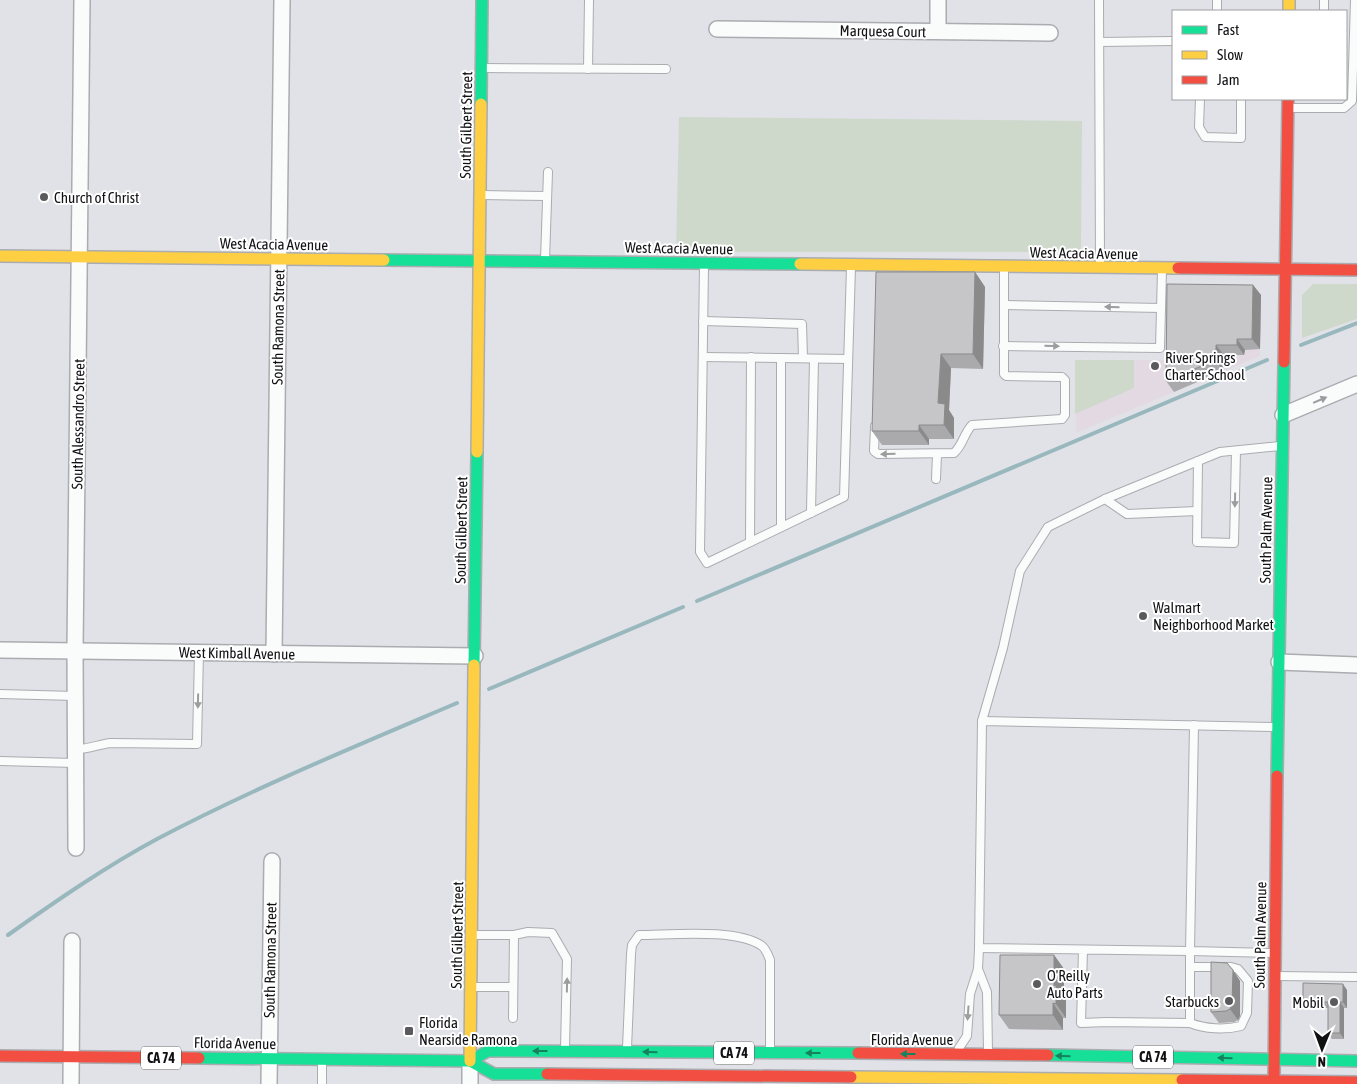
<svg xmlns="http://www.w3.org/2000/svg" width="1357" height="1084" viewBox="0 0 1357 1084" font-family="'Asap Condensed',sans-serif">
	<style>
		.education { fill: #e3d9e3 }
		.green { fill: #ced9cc }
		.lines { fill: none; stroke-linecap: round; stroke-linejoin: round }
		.stream { stroke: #99b8be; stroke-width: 4 }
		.lane-casing { stroke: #abacb0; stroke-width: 10 }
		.street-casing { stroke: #abacb0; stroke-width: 18 }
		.fast-casing { stroke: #abacb0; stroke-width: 14 }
		.slow-casing { stroke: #abacb0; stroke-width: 14 }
		.jam-casing { stroke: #abacb0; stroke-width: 14 }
		.lane { stroke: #fafbfb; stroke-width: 8 }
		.street { stroke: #fafbfb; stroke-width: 15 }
		.fast { stroke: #16e098; stroke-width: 11 }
		.slow { stroke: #ffcf43; stroke-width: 11 }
		.jam { stroke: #f24e42; stroke-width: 11 }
		.wall { fill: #aaa9ab }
		.shaded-wall { fill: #8b8a8b }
		.building { fill: #c6c5c7; stroke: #8b8a8b }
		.oneway { fill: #9d9d9f }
		.oneway2 { fill: #14835d }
		.poi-dot { fill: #5a5a5e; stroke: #fff; stroke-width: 2 }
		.labels { text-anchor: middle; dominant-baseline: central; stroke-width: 4; stroke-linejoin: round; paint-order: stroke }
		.shield { fill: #fff; stroke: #58585a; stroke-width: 1 }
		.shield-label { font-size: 14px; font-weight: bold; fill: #111114 }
		.street-label { font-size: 15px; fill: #111114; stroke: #fff }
		.poi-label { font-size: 15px; fill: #111114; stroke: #fff; text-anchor: start }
	</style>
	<rect width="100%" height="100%" fill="#e1e2e7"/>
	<!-- education -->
	<polygon class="education" points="1175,294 1261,295 1260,356 1076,433 1075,360 1174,360"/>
	<!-- green -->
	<g class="green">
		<polygon points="679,117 1082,121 1081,250 1061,252 676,252"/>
		<polygon points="1313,284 1357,284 1357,319 1302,338 1302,295"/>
		<polygon points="1075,360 1134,360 1134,388 1075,414"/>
	</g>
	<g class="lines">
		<!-- stream -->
		<g class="stream">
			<polyline points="1301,345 1357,323"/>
			<polyline points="697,601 1267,360"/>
			<polyline points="489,689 683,607"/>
			<path d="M8 935C56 901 105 867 157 839 254 788 356 746 457 703"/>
		</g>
		<defs>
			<g id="lane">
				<polyline points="1099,0 1100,265"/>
				<polyline points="1217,11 1217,0"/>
				<polyline points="1324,11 1324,0"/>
				<polyline points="1100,42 1173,41"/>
				<polyline points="483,68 666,69"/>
				<polyline points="588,69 589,0"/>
				<polyline points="1200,99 1199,127 1205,137 1241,138 1241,99"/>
				<polyline points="1290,108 1344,108 1352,101 1355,0"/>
				<polyline points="482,195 547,196"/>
				<polyline points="545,260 548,172"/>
				<polyline points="704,266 700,552 707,563 844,497 851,267"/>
				<polyline points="1004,305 1161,308"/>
				<polyline points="703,321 802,324 803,358"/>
				<polyline points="1003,346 1160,348 1162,270"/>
				<polyline points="703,357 848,359"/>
				<path d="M875 426 874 451 878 454 954 453C963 445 964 433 972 425L1062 419 1065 415V380L1062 377 1006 376 1004 374V269"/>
				<polyline points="1198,461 1197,542 1234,543 1236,451"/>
				<polyline points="936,479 937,454"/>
				<polyline points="1105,499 1127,514 1197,511"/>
				<polyline points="811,513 814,359"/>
				<polyline points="781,527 781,358"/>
				<polyline points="750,542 751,357"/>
				<polyline points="0,694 75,696"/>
				<polyline points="982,721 1003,648 1020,571 1048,527 1105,499 1220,452 1280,446"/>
				<polyline points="1194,725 1190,951 1272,953"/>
				<path d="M75 749C87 750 99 744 111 743L197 744 199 653"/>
				<polyline points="0,761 75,763"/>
				<polyline points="474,935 514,935 513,1018"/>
				<polyline points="514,935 528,932 552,933 567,959 565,1049"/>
				<polyline points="1083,950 1081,1023 1107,1022 1190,1023 1190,951 979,948 982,721 1276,727"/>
				<polyline points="978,969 987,992 988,1051"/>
				<polyline points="1277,976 1357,977"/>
				<polyline points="472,987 513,987"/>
				<path d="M1190 1023C1205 1029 1225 1030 1241 1026L1247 1013 1248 981 1238 969 1231 967H1190"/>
				<path d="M627 1048 631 954 632 945 639 935C670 935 737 928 762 946 766 949 768 955 770 960V1049"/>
				<polyline points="959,1048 967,1036 970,994 978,969 979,948"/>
				<polyline points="322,1084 322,1062"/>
			</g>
			<g id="street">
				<polyline points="717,29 1050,33"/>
				<polyline points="938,31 938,0"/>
				<polyline points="1283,415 1357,384"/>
				<polyline points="0,650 475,656"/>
				<polyline points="274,654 282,0"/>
				<polyline points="1279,662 1357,665"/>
				<polyline points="76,848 75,650 82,0"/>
				<polyline points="71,1084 72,941"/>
				<polyline points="269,1084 272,861"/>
				<polyline points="470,1084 470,1061"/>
			</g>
			<g id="fast">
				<polyline points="481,104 482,0"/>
				<polyline points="384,260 800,264"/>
				<polyline points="474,665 477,452"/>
				<polyline points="1277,776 1284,362"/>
				<polyline points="1048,1055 1357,1061"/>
				<polyline points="199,1058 470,1061 494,1074 547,1074"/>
				<polyline points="470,1061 488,1051 858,1053"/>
			</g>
			<g id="slow">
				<polyline points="1289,0 1289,11"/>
				<polyline points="0,256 384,260"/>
				<polyline points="800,264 1178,268"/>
				<polyline points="477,452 481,104"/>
				<polyline points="470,1061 474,665"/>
				<polyline points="851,1077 1182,1080"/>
			</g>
			<g id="jam">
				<polyline points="1178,268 1357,270"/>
				<polyline points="1284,362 1288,99"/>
				<polyline points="858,1053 1048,1055"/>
				<polyline points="0,1056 199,1058"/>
				<polyline points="547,1074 851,1077"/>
				<polyline points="1274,1078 1277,776"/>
				<polyline points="1182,1080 1357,1082"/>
			</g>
		</defs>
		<!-- lane casing -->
		<use href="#lane" class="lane-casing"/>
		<!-- street casing -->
		<use href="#street" class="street-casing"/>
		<!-- fast casing -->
		<use href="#fast" class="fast-casing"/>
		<!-- slow casing -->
		<use href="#slow" class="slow-casing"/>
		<!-- jam casing -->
		<use href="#jam" class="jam-casing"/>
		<!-- lane -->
		<use href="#lane" class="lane"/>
		<!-- street -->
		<use href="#street" class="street"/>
		<!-- fast -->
		<use href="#fast" class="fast"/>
		<!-- slow -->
		<use href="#slow" class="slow"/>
		<!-- jam -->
		<use href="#jam" class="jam"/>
	</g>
	<!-- wall -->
	<g class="wall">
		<polygon points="975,272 985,287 983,369 951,368 949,410 954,418 954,439 929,439 929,445 882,445 872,431"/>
		<polygon points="1253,285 1261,295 1260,349 1245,350 1244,355 1224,355 1223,371 1174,392 1166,381"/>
		<polygon points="1054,955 1064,969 1064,996 1066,999 1066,1018 1063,1018 1063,1030 1009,1029 999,1015"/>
		<polygon points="1233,970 1240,981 1240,1016 1238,1020 1234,1022 1219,1023 1211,1012"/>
		<polygon points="1347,990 1347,1008 1344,1008 1344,1039 1332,1039 1328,1033 1328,1008 1307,1008 1303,1002"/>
	</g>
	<!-- shaded-wall -->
	<g class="shaded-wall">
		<polygon points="975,272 985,287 983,369 973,354"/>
		<polygon points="1253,285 1261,295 1260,349 1252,339"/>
		<polygon points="1237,339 1245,350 1244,355 1237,345"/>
		<polygon points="1216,345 1224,355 1223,371 1216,360"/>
		<polygon points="941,354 951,368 949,410 954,418 954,439 944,425 938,403"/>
		<polygon points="919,425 929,439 929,445 919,431"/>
		<polygon points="1054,955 1064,969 1064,996 1066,999 1066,1018 1056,1004 1054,986"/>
		<polygon points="1233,970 1240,981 1240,1016 1238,1020 1230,1009"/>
		<polygon points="1343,984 1347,990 1347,1008 1343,1002"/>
		<polygon points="1340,1002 1344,1008 1344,1039 1340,1033"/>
		<polygon points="1053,1003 1063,1018 1063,1030 1053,1015"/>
	</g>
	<!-- building -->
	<g class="building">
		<polygon points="876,272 975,272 973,354 941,354 938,403 945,404 944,425 919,425 919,431 872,431"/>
		<polygon points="1167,284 1253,285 1252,339 1237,339 1237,345 1216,345 1216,360 1166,381"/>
		<polygon points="1000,955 1054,955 1054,986 1056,985 1056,1004 1053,1003 1053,1015 999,1015"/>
		<polygon points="1211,962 1227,963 1233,970 1232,1005 1230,1009 1226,1011 1211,1012"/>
		<polygon points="1303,983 1343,984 1343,1002 1340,1002 1340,1033 1328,1033 1328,1002 1303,1002"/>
	</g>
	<!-- one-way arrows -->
	<defs><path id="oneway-solid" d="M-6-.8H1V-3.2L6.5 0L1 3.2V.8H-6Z" transform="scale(1.25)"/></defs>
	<g class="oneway">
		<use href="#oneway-solid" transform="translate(1112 307) rotate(-179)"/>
		<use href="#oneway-solid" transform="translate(1052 346) rotate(1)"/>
		<use href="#oneway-solid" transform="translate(1320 400) rotate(-23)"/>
		<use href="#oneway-solid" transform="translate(888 454) rotate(179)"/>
		<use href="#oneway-solid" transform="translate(1235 500) rotate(91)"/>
		<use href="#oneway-solid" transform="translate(198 701) rotate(91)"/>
		<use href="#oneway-solid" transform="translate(567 985) rotate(-89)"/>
		<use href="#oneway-solid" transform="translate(968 1013) rotate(94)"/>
	</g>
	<g class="oneway2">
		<use href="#oneway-solid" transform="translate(540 1051) rotate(-180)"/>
		<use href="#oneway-solid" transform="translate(650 1052) rotate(-179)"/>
		<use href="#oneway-solid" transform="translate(813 1053) rotate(-180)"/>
		<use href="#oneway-solid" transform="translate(908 1054) rotate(-180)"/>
		<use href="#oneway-solid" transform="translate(1063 1056) rotate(-179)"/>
		<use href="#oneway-solid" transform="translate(1225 1058) rotate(-179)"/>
	</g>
	<!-- markers -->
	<g class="poi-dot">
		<circle cx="44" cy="197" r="5"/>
		<circle cx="1155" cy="366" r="5"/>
		<circle cx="1143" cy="616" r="5"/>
		<circle cx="1037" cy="984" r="5"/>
		<circle cx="1229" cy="1001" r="5"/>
		<circle cx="1334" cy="1002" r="5"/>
		<rect x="404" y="1026" width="10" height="10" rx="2.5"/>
	</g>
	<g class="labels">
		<!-- shield labels -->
		<g class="shield">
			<rect x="714" y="1041.5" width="40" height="23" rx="4"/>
			<rect x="1133" y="1045.5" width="40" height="23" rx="4"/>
			<rect x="141" y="1046.5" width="40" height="23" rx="4"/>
		</g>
		<g class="shield-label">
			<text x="734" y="1053">CA 74</text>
			<text x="1153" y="1057">CA 74</text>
			<text x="161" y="1058">CA 74</text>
		</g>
		<!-- street labels -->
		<g class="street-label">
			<text transform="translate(883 31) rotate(1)">Marquesa Court</text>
			<text transform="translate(466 125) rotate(-89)">South Gilbert Street</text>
			<text transform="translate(274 244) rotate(1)">West Acacia Avenue</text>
			<text transform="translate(679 248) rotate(1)">West Acacia Avenue</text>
			<text transform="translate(1084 253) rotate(1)">West Acacia Avenue</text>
			<text transform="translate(278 327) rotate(-89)">South Ramona Street</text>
			<text transform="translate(78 424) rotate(-89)">South Alessandro Street</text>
			<text transform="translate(461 530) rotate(-89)">South Gilbert Street</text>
			<text transform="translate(1266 530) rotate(-89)">South Palm Avenue</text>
			<text transform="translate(237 653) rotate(1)">West Kimball Avenue</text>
			<text transform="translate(457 935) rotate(-89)">South Gilbert Street</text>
			<text transform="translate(1260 935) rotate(-89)">South Palm Avenue</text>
			<text transform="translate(270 960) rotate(-89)">South Ramona Street</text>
			<text x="912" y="1039">Florida Avenue</text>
			<text transform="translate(235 1043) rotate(1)">Florida Avenue</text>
		</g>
		<!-- poi labels -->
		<g class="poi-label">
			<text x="54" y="197">Church of Christ</text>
			<text x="1165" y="357">River Springs<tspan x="1165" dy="17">Charter School</tspan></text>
			<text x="1153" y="607">Walmart<tspan x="1153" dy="17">Neighborhood Market</tspan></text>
			<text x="1047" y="975">O'Reilly<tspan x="1047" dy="17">Auto Parts</tspan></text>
			<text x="1219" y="1001" text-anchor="end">Starbucks</text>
			<text x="1324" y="1002" text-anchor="end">Mobil</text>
			<text x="419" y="1022">Florida<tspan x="419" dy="17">Nearside Ramona</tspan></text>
		</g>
	</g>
	<!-- legend -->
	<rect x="1172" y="10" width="175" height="90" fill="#ffffff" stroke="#a0a0a1"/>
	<rect x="1182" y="26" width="25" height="8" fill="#16e098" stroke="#a0a0a1"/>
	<text x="1217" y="35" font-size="15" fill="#111114">Fast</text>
	<rect x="1182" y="51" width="25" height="8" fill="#ffcf43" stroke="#a0a0a1"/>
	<text x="1217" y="60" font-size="15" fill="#111114">Slow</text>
	<rect x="1182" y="76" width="25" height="8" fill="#f24e42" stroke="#a0a0a1"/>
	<text x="1217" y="85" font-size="15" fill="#111114">Jam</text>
	<!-- north arrow -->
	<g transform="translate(1322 1049) rotate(181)" stroke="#ffffff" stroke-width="4" paint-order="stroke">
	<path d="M0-4L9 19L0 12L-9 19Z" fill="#111114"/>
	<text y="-8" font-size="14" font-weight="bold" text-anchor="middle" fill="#111114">N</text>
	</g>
</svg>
